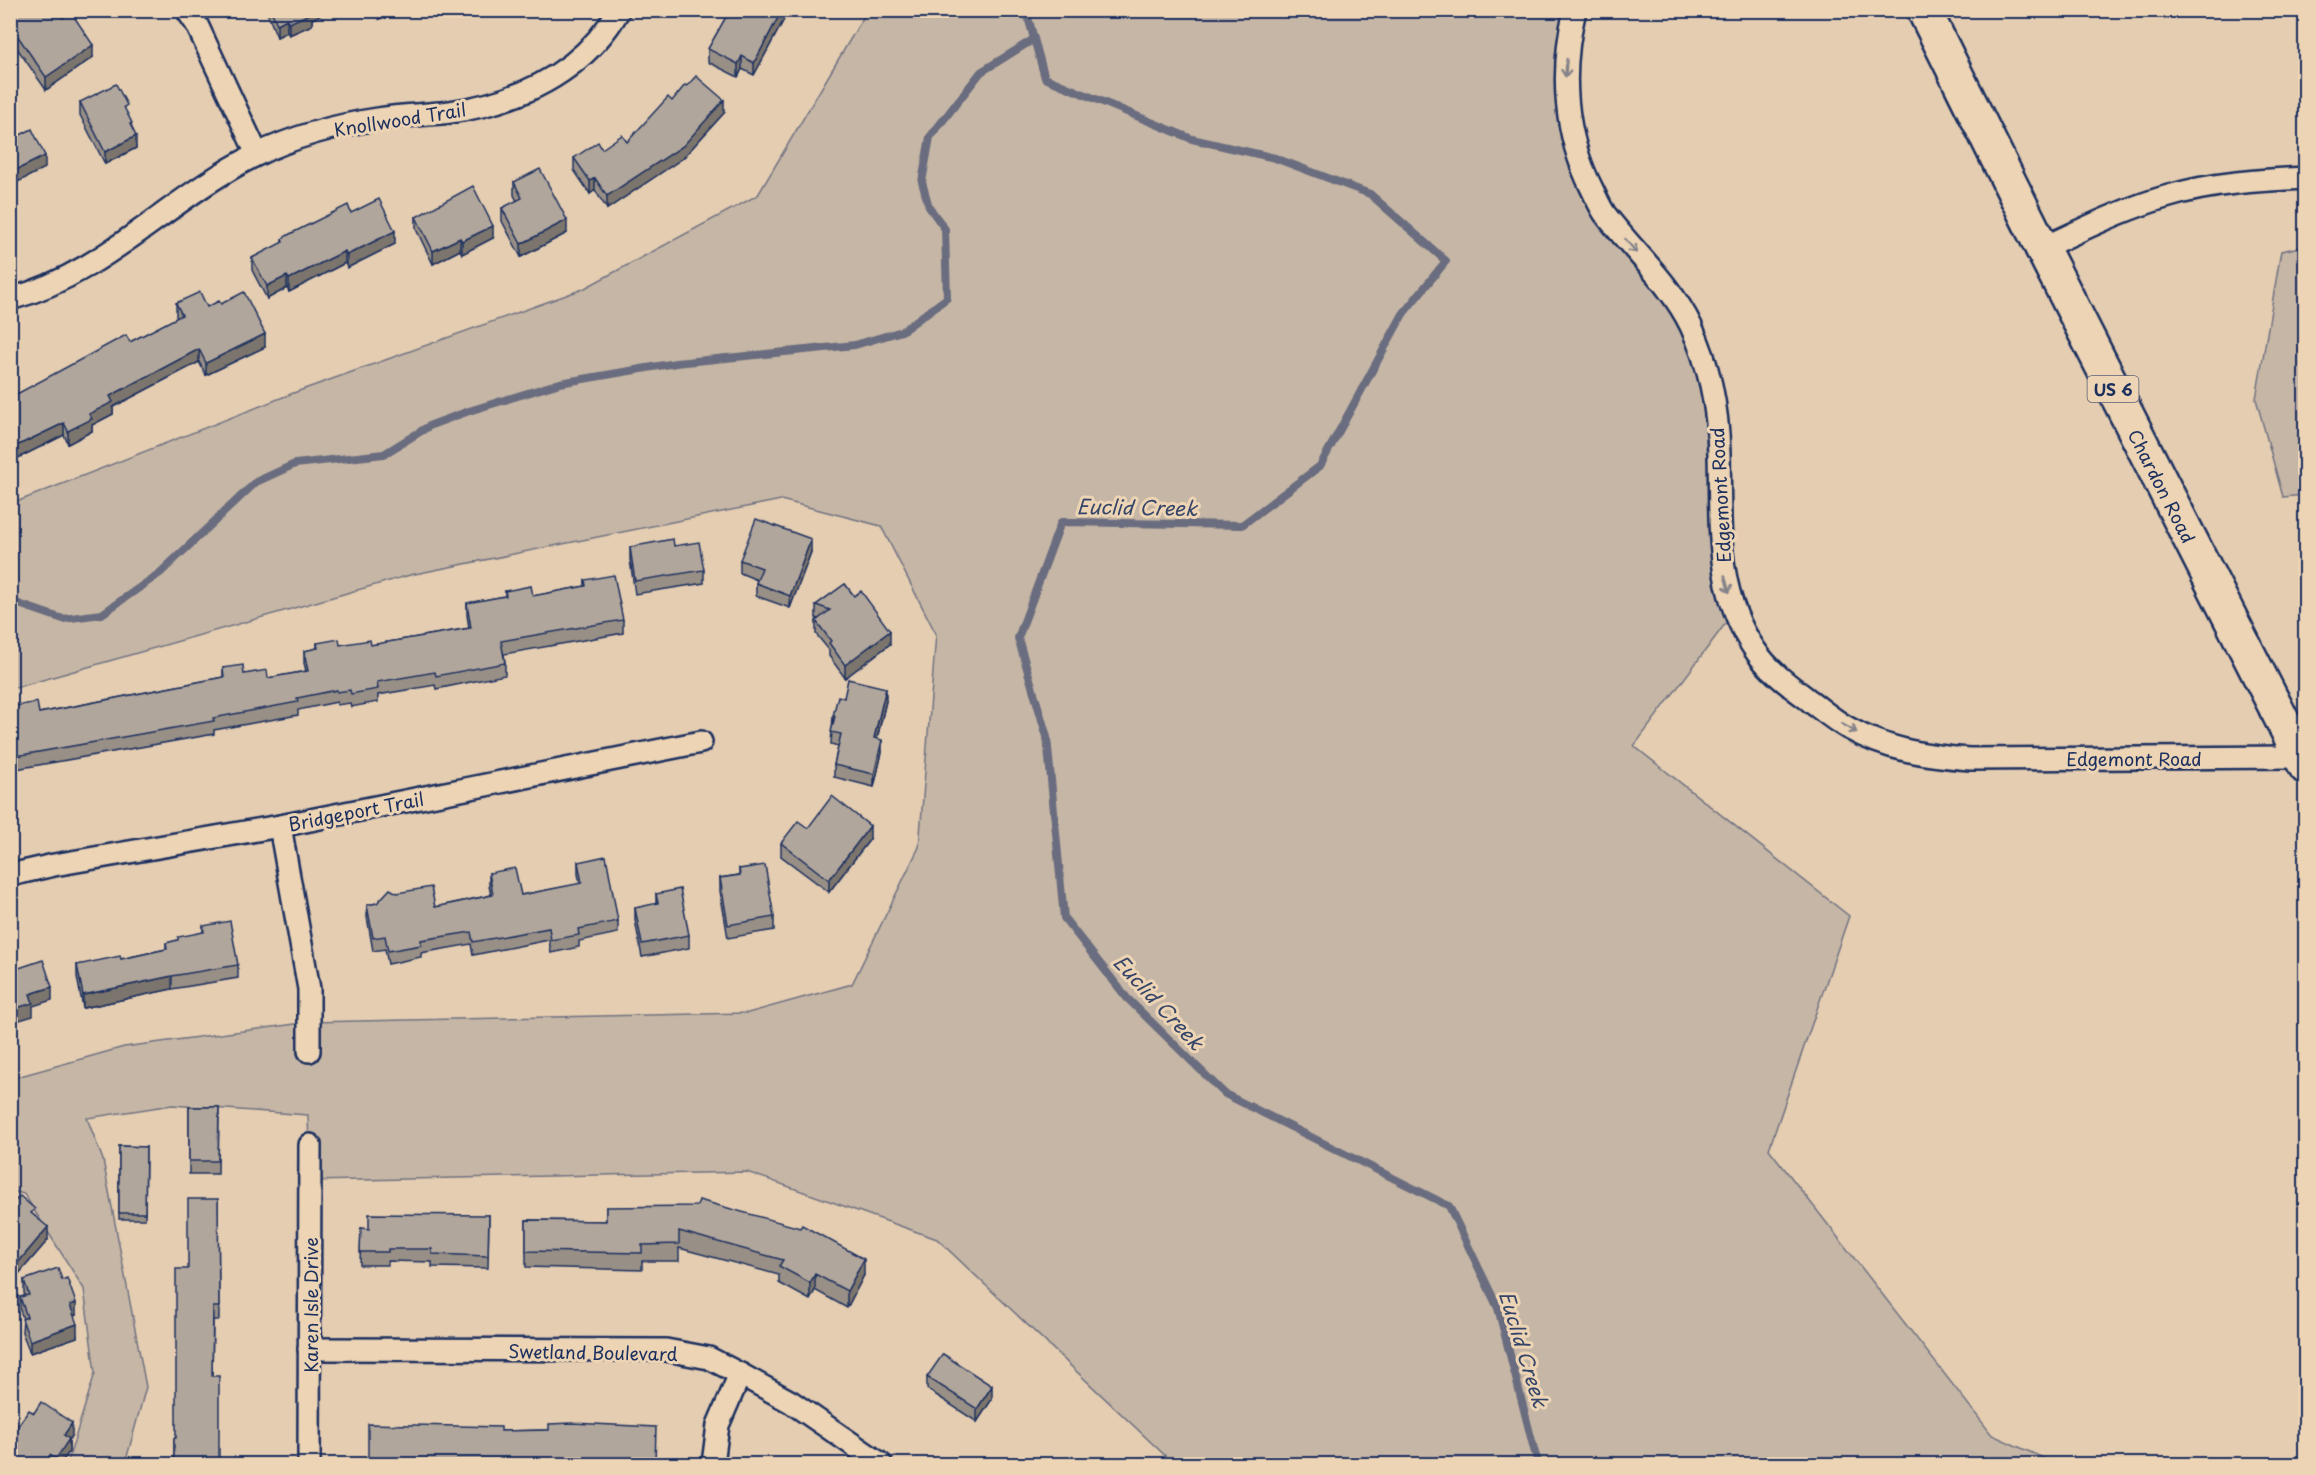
<svg xmlns="http://www.w3.org/2000/svg" width="2316" height="1475" viewBox="0 0 2316 1475" font-family="'Playpen Sans',sans-serif">
	<style>
		.green { fill: #c6b6a5; stroke: #707282; stroke-width: 1.5 }
		.lines { fill: none; stroke-linecap: round; stroke-linejoin: round }
		.stream { stroke: #6a6d7f; stroke-width: 8 }
		.minor-casing { stroke: #1b2f5e; stroke-width: 26 }
		.primary-casing { stroke: #1b2f5e; stroke-width: 38 }
		.minor { stroke: #ecd4b4; stroke-width: 21 }
		.primary { stroke: #ecd4b4; stroke-width: 33 }
		.wall { fill: #988f86; stroke: #1b2f5e; stroke-width: 1.5 }
		.shaded-wall { fill: #7c746d; stroke: #1b2f5e; stroke-width: 1.5 }
		.building { fill: #b1a69c; stroke: #1b2f5e; stroke-width: 1.5 }
		.oneway { stroke: #848289 }
		.labels { text-anchor: middle; dominant-baseline: central; stroke-width: 6; stroke-linejoin: round; paint-order: stroke }
		.shield { fill: #ecd4b4; stroke: #5a6078; stroke-width: 1.5 }
		.shield-label { font-size: 16px; font-weight: bold; fill: #1b2f5e }
		.street-label { font-size: 18px; fill: #1b2f5e; stroke: #ecd4b4 }
		.water-label { font-size: 20px; font-style: italic; fill: #354469; stroke: #ecd4b4 }
	</style>
	<rect width="100%" height="100%" fill="#e4cdb1"/>
	<filter id="ink" filterUnits="userSpaceOnUse"><feTurbulence type="fractalNoise" baseFrequency=".0167" numOctaves="2"/><feDisplacementMap in="SourceGraphic" scale="12" xChannelSelector="R" yChannelSelector="G"/><feConvolveMatrix kernelMatrix="1 2 1 2 8 2 1 2 1" color-interpolation-filters="sRGB"/></filter>
	<g filter="url(#ink)">
		<!-- green -->
		<g class="green">
			<polygon points="867,11 1575,11 1568,41 1587,181 1670,294 1707,367 1734,612 1634,746 1849,916 1769,1149 1992,1435 2057,1464 1174,1464 937,1239 747,1172 310,1181 308,1115 172,1105 87,1118 103,1160 146,1387 125,1464 67,1464 95,1373 84,1289 24,1194 11,1191 11,1076 17,1077 124,1047 310,1022 748,1013 852,984 919,847 936,634 881,526 781,500 410,575 11,689 11,504 296,392 583,289 758,195"/>
			<polygon points="2305,246 2305,495 2283,497 2256,399 2281,251"/>
		</g>
		<g class="lines">
			<!-- stream -->
			<g class="stream">
				<polyline points="1026,10 1045,78 1192,139 1275,158 1370,194 1446,261 1403,314 1320,466 1242,525 1061,522 1018,638 1047,737 1064,918 1127,998 1225,1094 1449,1206 1498,1308 1535,1453 1539,1464"/>
				<polyline points="10,601 63,619 102,614 160,573 256,482 295,464 384,454 431,425 469,411 560,383 676,363 855,345 902,331 947,298 945,229 929,207 922,182 930,137 981,72 1034,39"/>
			</g>
			<defs>
				<g id="minor">
					<polyline points="187,10 197,25 257,154"/>
					<path d="M1575 10C1560 71 1564 134 1592 189 1596 197 1600 207 1605 214 1633 251 1671 284 1691 326 1710 366 1718 410 1719 454 1721 522 1714 591 1755 650 1769 671 1790 686 1810 701 1822 710 1835 721 1848 728 1887 750 1927 756 1970 759L2300 757 2306 755"/>
					<path d="M2042 248C2084 229 2125 208 2169 196 2213 183 2260 180 2306 178"/>
					<path d="M10 299C105 274 170 197 256 155 293 137 337 125 378 119 402 115 426 115 450 112 519 102 582 73 619 10"/>
					<polyline points="280,826 309,989 309,1051"/>
					<polyline points="10,875 54,865 280,826 701,742"/>
					<polyline points="309,1349 666,1350 709,1358 740,1374 791,1402 881,1464"/>
					<polyline points="309,1464 310,1145"/>
					<polyline points="713,1464 718,1425 740,1374"/>
				</g>
				<polyline id="primary" points="1924,10 2042,248 2306,767"/>
			</defs>
			<!-- minor casing -->
			<use href="#minor" class="minor-casing"/>
			<!-- primary casing -->
			<use href="#primary" class="primary-casing"/>
			<!-- minor -->
			<use href="#minor" class="minor"/>
			<!-- primary -->
			<use href="#primary" class="primary"/>
		</g>
		<!-- wall -->
		<g class="wall">
			<polygon points="266,10 332,10 312,19 312,25 289,35 287,32 277,37"/>
			<polygon points="376,10 399,10 379,19"/>
			<polygon points="730,10 789,10 754,75 742,69 738,77 708,62 708,49"/>
			<polygon points="10,12 93,57 46,90 10,38"/>
			<polygon points="80,102 127,113 132,127 136,148 105,164 80,115"/>
			<polygon points="724,113 683,158 607,209 595,190 590,194 574,170 574,158"/>
			<polygon points="514,182 567,233 521,257 502,221 502,208 517,201 514,195"/>
			<polygon points="351,213 395,244 347,268 345,263 289,292 287,288 267,299 252,270 252,258 282,243 282,239"/>
			<polygon points="416,217 493,238 462,254 460,250 433,264 416,229"/>
			<polygon points="176,303 207,307 221,304 265,347 206,375 199,362 113,407 113,414 92,425 92,431 68,444 64,435 10,462 10,380 17,394 130,342 177,318 176,316"/>
			<polygon points="674,546 704,570 704,583 635,594 630,560 630,547"/>
			<polygon points="811,552 790,608 756,596 756,583 757,580 740,573 740,560"/>
			<polygon points="585,580 623,620 623,633 504,654 505,663 505,675 436,689 435,685 378,695 378,702 351,707 350,703 337,705 337,702 298,710 298,715 214,730 214,734 10,770 10,707 39,713 223,677 223,668 244,674 268,678 306,671 304,663 304,651 317,648 317,643 340,645 371,645 469,628 467,615 467,603 505,596 505,591 533,596 585,586"/>
			<polygon points="845,584 890,644 845,678 829,656 829,650 816,634 816,621 818,619 816,618 816,605"/>
			<polygon points="844,698 886,701 877,739 882,752 874,787 834,777 834,765 838,746 831,744 833,716"/>
			<polygon points="808,828 870,839 829,892 781,856 781,843"/>
			<polygon points="578,862 618,921 618,933 579,941 579,947 551,953 549,940 473,955 471,944 421,953 421,957 388,964 385,949 373,951 367,917 367,905 377,903 397,893 435,907 491,895 489,886 489,873 521,895 580,884 578,874"/>
			<polygon points="739,869 774,917 774,930 728,938 720,891 720,878 739,875"/>
			<polygon points="656,894 689,935 689,948 642,957 635,920 635,908 656,904"/>
			<polygon points="203,926 238,965 238,978 172,989 83,1008 77,977 77,965 121,959 166,949 166,943 178,940 203,932"/>
			<polygon points="189,1107 219,1107 218,1174 189,1174"/>
			<polygon points="119,1146 146,1147 145,1219 119,1219"/>
			<polygon points="10,1199 35,1216 48,1240 16,1277 10,1273"/>
			<polygon points="218,1199 219,1320 213,1320 212,1376 219,1464 174,1464 174,1438 176,1438"/>
			<polygon points="606,1207 864,1275 847,1308 815,1290 810,1300 779,1283 779,1275 679,1248 679,1261 642,1261 642,1270 526,1267 526,1220 606,1221"/>
			<polygon points="489,1215 488,1268 432,1267 432,1262 388,1261 388,1265 360,1265 361,1228 369,1229"/>
			<polygon points="24,1280 76,1315 74,1316 77,1337 30,1353 22,1332 23,1319 20,1310 20,1297 25,1296 24,1293"/>
			<polygon points="927,1377 992,1399 977,1422 927,1389"/>
			<polygon points="10,1425 17,1427 72,1436 69,1440 69,1452 60,1464 10,1464"/>
			<polygon points="549,1430 655,1464 368,1464 501,1431"/>
		</g>
		<!-- shaded-wall -->
		<g class="shaded-wall">
			<polygon points="310,10 332,10 312,19 312,25 289,35 289,23"/>
			<polygon points="379,10 399,10 379,19"/>
			<polygon points="782,10 789,10 754,75 754,63"/>
			<polygon points="287,19 287,32 277,37 277,24"/>
			<polygon points="93,45 93,57 46,90 46,77"/>
			<polygon points="742,56 742,69 738,77 738,64"/>
			<polygon points="724,100 724,113 683,158 607,209 607,196"/>
			<polygon points="136,136 136,148 105,164 105,152"/>
			<polygon points="45,156 45,168 10,186 10,173"/>
			<polygon points="595,178 595,190 590,194 590,181"/>
			<polygon points="567,220 567,233 521,257 521,244"/>
			<polygon points="493,226 493,238 462,254 462,241"/>
			<polygon points="395,231 395,244 347,268 347,255"/>
			<polygon points="460,238 460,250 433,264 433,251"/>
			<polygon points="345,251 345,263 289,292 289,279"/>
			<polygon points="287,276 287,288 267,299 267,286"/>
			<polygon points="265,334 265,347 206,375 206,363"/>
			<polygon points="199,349 199,362 113,407 113,414 92,425 92,431 68,444 68,431 110,396"/>
			<polygon points="64,423 64,435 10,462 10,449"/>
			<polygon points="811,539 811,552 790,608 790,596"/>
			<polygon points="890,631 890,644 845,678 845,665"/>
			<polygon points="886,688 886,701 874,751 874,738"/>
			<polygon points="882,740 882,752 874,787 874,774"/>
			<polygon points="870,826 870,839 829,892 829,880"/>
			<polygon points="172,976 172,989 83,1008 83,995"/>
			<polygon points="52,987 52,1000 33,1006 33,1016 10,1023 10,1010 30,994"/>
			<polygon points="48,1227 48,1240 16,1277 16,1265"/>
			<polygon points="864,1259 864,1275 847,1308 847,1291"/>
			<polygon points="815,1274 815,1290 810,1300 810,1283"/>
			<polygon points="76,1303 76,1315 70,1317 70,1305"/>
			<polygon points="77,1324 77,1337 30,1353 30,1341"/>
			<polygon points="992,1386 992,1399 977,1422 977,1409"/>
			<polygon points="72,1423 72,1436 69,1440 69,1452 60,1464 56,1464 56,1459 64,1435"/>
			<polygon points="50,1455 50,1464 43,1464"/>
		</g>
		<!-- building -->
		<g class="building">
			<polygon points="12,10 57,10 63,18 71,12 93,45 46,77 10,25 10,12"/>
			<polygon points="271,10 311,10 312,13 289,23 287,19 277,24"/>
			<polygon points="730,10 782,10 754,63 742,56 738,64 708,49"/>
			<polygon points="696,76 724,100 683,146 607,196 595,178 590,181 574,158 598,142 602,149 622,135 627,142 668,97 672,101 685,85 687,86"/>
			<polygon points="116,84 127,105 124,107 132,123 130,124 136,136 105,152 80,102"/>
			<polygon points="32,129 45,156 10,173 10,140"/>
			<polygon points="540,169 567,220 521,244 502,208 522,198 514,182"/>
			<polygon points="473,186 493,226 462,241 460,238 433,251 416,217"/>
			<polygon points="379,199 395,231 347,255 345,251 289,279 287,276 267,286 252,258 283,242 282,239 288,235 348,205 351,213"/>
			<polygon points="200,292 207,307 219,301 221,304 244,292 265,334 206,363 199,349 110,396 113,402 89,414 92,419 68,431 64,423 10,449 10,380 17,394 126,335 130,342 182,315 176,303"/>
			<polygon points="756,519 811,539 790,596 756,583 762,568 740,560"/>
			<polygon points="673,539 674,546 699,542 704,570 635,581 630,547"/>
			<polygon points="614,575 623,620 501,641 505,663 436,676 435,672 377,682 378,689 351,694 350,690 337,692 337,690 297,698 298,702 213,718 214,721 10,757 10,707 37,702 39,713 224,677 223,668 243,665 244,674 267,670 268,678 308,671 304,651 318,648 317,643 339,639 340,645 370,640 371,645 471,628 467,603 506,596 505,591 531,586 533,596 586,586 585,580"/>
			<polygon points="845,584 854,596 861,591 890,631 845,665 829,643 831,641 816,621 830,610 816,605"/>
			<polygon points="848,679 886,688 874,738 882,740 874,774 834,765 841,734 831,732 835,716 833,716 838,696 844,698"/>
			<polygon points="832,796 870,826 829,880 781,843 798,821 808,828"/>
			<polygon points="606,856 618,921 578,929 579,935 551,940 549,928 473,942 471,932 421,940 421,945 388,951 385,936 373,938 367,905 377,903 390,889 397,893 431,887 435,907 493,895 489,873 515,868 521,895 582,883 578,862"/>
			<polygon points="765,865 774,917 728,925 720,878 740,875 739,869"/>
			<polygon points="680,889 689,935 642,944 635,908 658,903 656,894"/>
			<polygon points="230,921 238,965 172,976 83,995 77,965 120,956 121,959 167,949 166,943 178,940 178,937 204,932 203,926"/>
			<polygon points="43,960 52,987 30,994 33,1003 10,1010 10,971"/>
			<polygon points="189,1107 219,1107 218,1161 189,1161"/>
			<polygon points="119,1146 146,1147 145,1213 119,1213"/>
			<polygon points="20,1196 35,1209 31,1213 48,1227 16,1265 10,1260 10,1199 14,1202"/>
			<polygon points="188,1199 218,1199 219,1307 213,1307 212,1376 219,1376 219,1464 175,1464 174,1463 174,1438 176,1438 176,1269 188,1269"/>
			<polygon points="699,1200 800,1228 802,1225 864,1259 847,1291 815,1274 810,1283 779,1266 783,1260 679,1231 679,1244 642,1245 642,1253 526,1251 526,1220 606,1221 606,1207 697,1206"/>
			<polygon points="369,1214 489,1215 488,1256 432,1254 432,1249 388,1249 388,1252 360,1252 361,1228 369,1229"/>
			<polygon points="58,1268 62,1280 67,1278 76,1303 70,1305 77,1324 30,1341 22,1319 27,1317 20,1297 29,1295 24,1280"/>
			<polygon points="943,1354 992,1386 977,1409 927,1377"/>
			<polygon points="41,1402 72,1423 64,1435 69,1439 56,1459 50,1455 43,1464 14,1464 19,1461 10,1455 10,1425 11,1423 17,1427 29,1410 34,1413"/>
			<polygon points="572,1423 656,1427 655,1464 624,1464 624,1461 545,1463 545,1464 368,1464 368,1424 501,1427 501,1431 549,1430 549,1424"/>
		</g>
		<!-- one-way arrows -->
		<defs><path id="oneway-shaft" d="M-6 0H5M1.5-3L5.5 0L1.5 3" fill="none" stroke-width="1.6" stroke-linecap="round" stroke-linejoin="round" transform="scale(1.5)"/></defs>
		<g class="oneway">
			<use href="#oneway-shaft" transform="translate(1566 68) rotate(94)"/>
			<use href="#oneway-shaft" transform="translate(1631 246) rotate(51)"/>
			<use href="#oneway-shaft" transform="translate(1727 584) rotate(75)"/>
			<use href="#oneway-shaft" transform="translate(1849 728) rotate(30)"/>
		</g>
	</g>
	<g class="labels">
		<!-- shield labels -->
		<rect class="shield" x="2087.5" y="376" width="51" height="26" rx="4.5"/>
		<g class="shield-label">
			<text x="2113" y="389">US 6</text>
		</g>
		<!-- street labels -->
		<g class="street-label">
			<text transform="translate(400 119) rotate(-9)">Knollwood Trail</text>
			<text transform="translate(2162 486) rotate(63)">Chardon Road</text>
			<text transform="translate(1720 495) rotate(-93)">Edgemont Road</text>
			<text x="2134" y="758">Edgemont Road</text>
			<text transform="translate(356 811) rotate(-11)">Bridgeport Trail</text>
			<text transform="translate(310 1305) rotate(-90)">Karen Isle Drive</text>
			<text transform="translate(593 1352) rotate(1)">Swetland Boulevard</text>
		</g>
		<!-- water labels -->
		<g class="water-label">
			<text transform="translate(1137 507) rotate(1)">Euclid Creek</text>
			<text transform="translate(1159 1002) rotate(47)">Euclid Creek</text>
			<text transform="translate(1524 1349) rotate(73)">Euclid Creek</text>
		</g>
	</g>
	<!-- margin -->
	<rect width="2316" height="1475" fill="none" stroke="#ecd4b4" stroke-width="36"/>
	<rect x="18" y="18" width="2280" height="1439" fill="none" stroke="#1b2f5e" stroke-width="2" filter="url(#ink)"/>
</svg>
